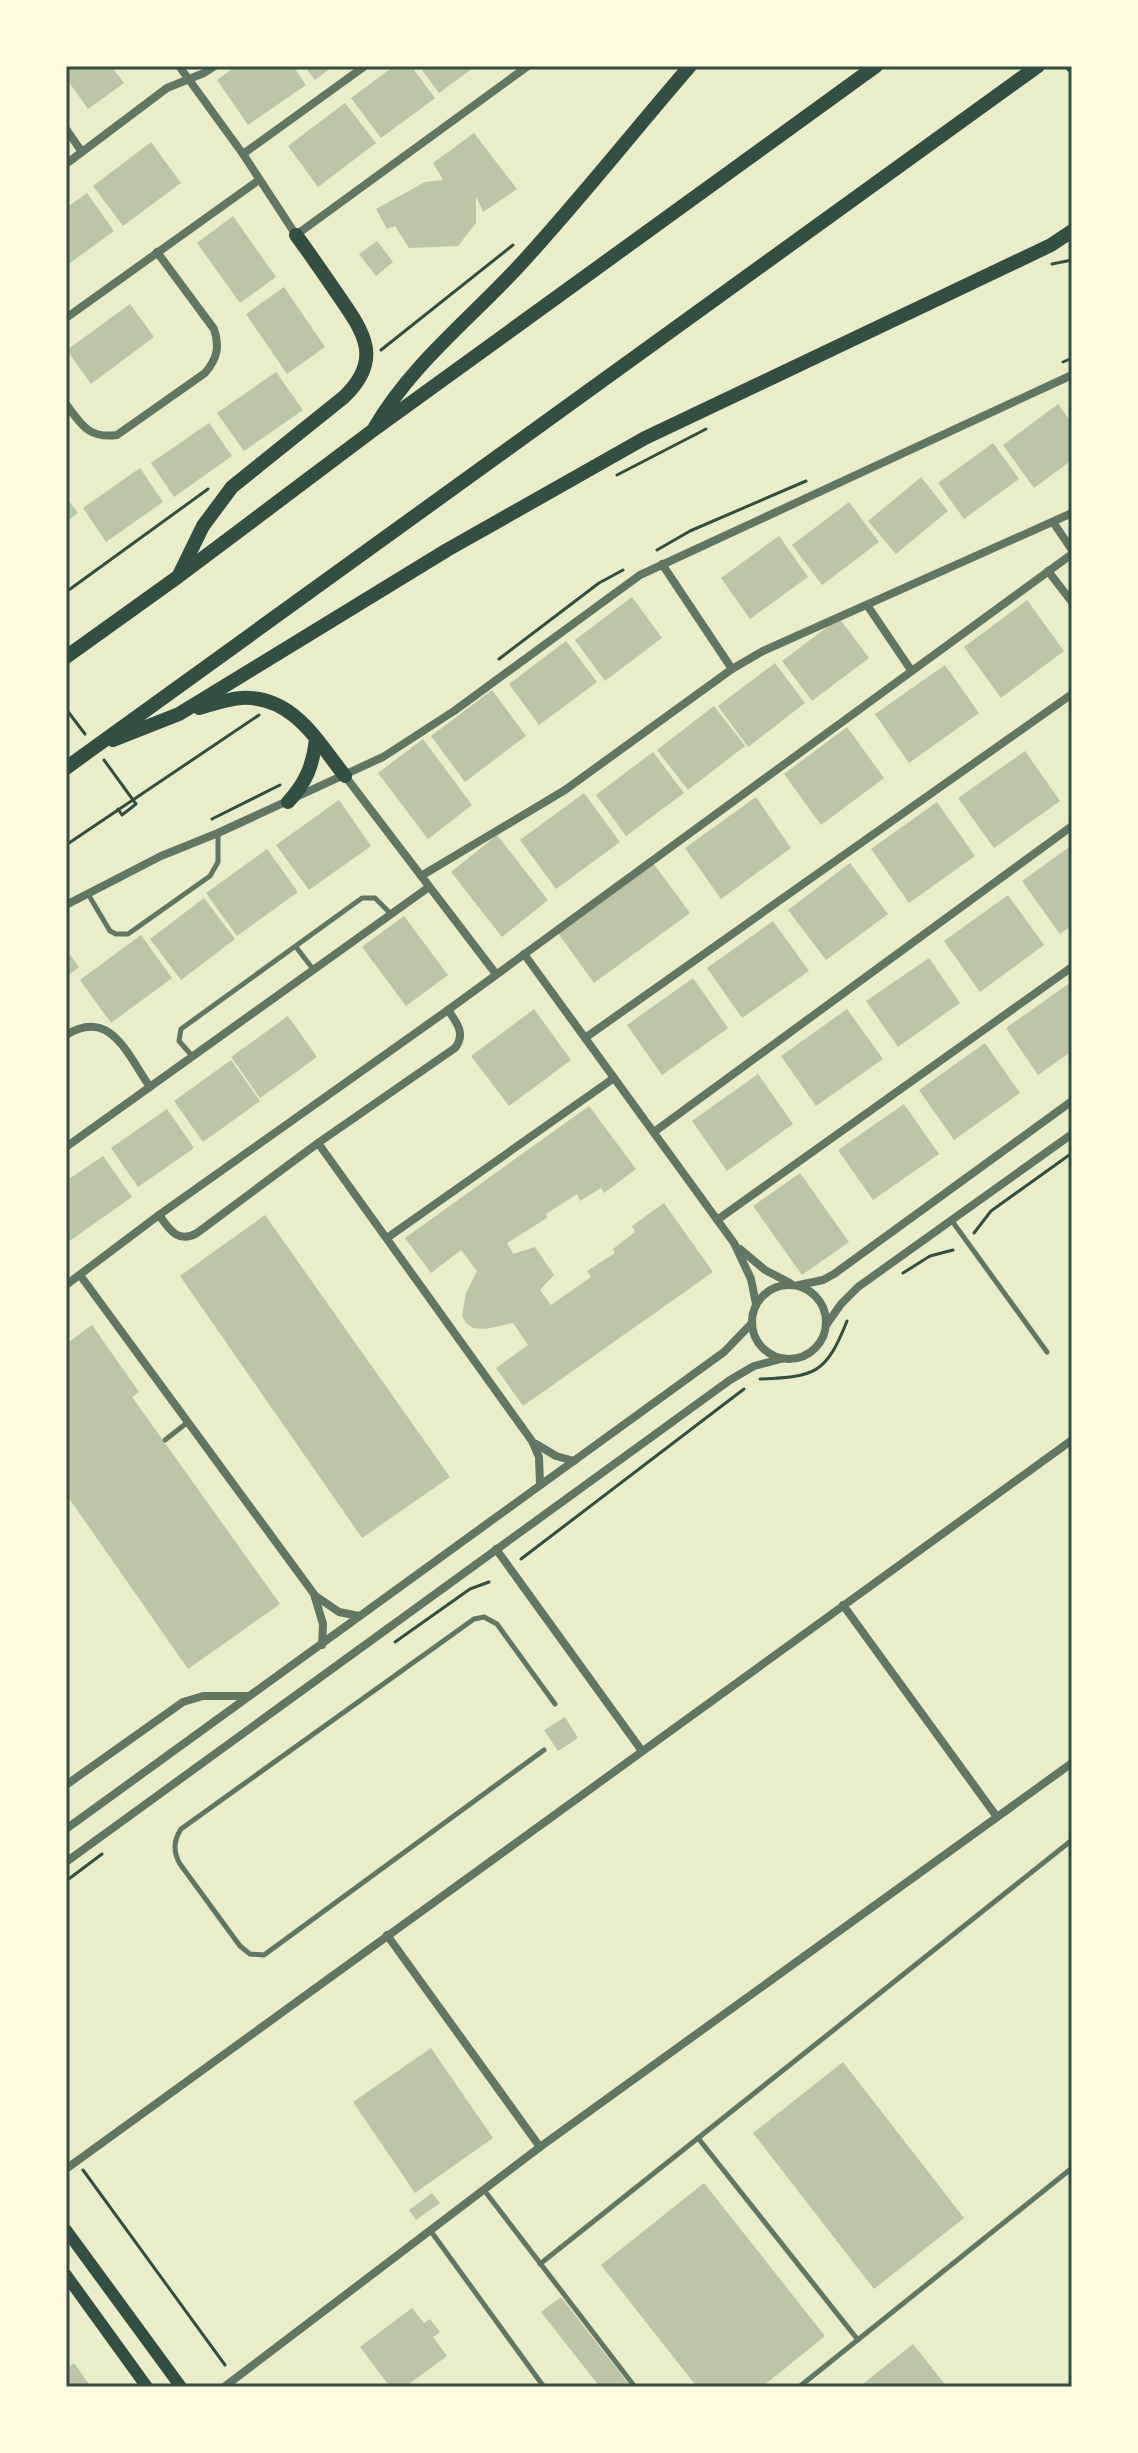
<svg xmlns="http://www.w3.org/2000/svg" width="1138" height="2453" viewBox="0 0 1138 2453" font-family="Ubuntu,sans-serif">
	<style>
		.building { fill: #bcc5a7 }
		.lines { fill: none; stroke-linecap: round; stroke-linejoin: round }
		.path { stroke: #344e41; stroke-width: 3 }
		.service { stroke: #617663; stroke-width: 5 }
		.minor { stroke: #617663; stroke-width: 8 }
		.secondary { stroke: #344e41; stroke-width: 12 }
		.primary { stroke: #344e41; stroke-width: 14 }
		.neatline { fill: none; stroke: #344e41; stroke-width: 3 }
	</style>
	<rect width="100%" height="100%" fill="#e9edc9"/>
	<!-- building -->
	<g class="building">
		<polygon points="66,66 111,66 124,83 88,109 66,78"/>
		<polygon points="236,66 293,66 306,85 248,125 217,80"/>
		<polygon points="304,66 333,66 315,80"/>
		<polygon points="394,66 411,66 435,98 381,138 351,98"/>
		<polygon points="419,66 476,66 439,93"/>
		<polygon points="345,103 376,143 318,187 288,146"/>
		<polygon points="474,133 517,189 483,212 476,196 476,223 458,246 409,248 395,226 387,229 376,209 425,182 443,180 433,163"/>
		<polygon points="151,142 181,183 123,226 93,186"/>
		<polygon points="87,193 114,231 66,266 66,208"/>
		<polygon points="233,216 276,277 240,303 197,243"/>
		<polygon points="377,241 393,262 376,276 359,254"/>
		<polygon points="284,287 325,347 287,374 246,314"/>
		<polygon points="130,304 154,337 91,384 67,350"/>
		<polygon points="276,372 303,410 244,451 217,413"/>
		<polygon points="1058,404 1072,423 1072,460 1034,488 1003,445"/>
		<polygon points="209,423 232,456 174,497 151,463"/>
		<polygon points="993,443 1019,479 964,519 938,483"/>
		<polygon points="140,468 163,502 106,542 83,508"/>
		<polygon points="921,477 948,511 896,554 868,521"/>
		<polygon points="66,497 78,513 66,522"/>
		<polygon points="849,502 879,542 822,585 792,545"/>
		<polygon points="779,536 808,577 750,619 721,578"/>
		<polygon points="632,597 662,638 605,681 575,640"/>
		<polygon points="1027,600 1064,651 1001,698 964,647"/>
		<polygon points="839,618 869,658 812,701 782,661"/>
		<polygon points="566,641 597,682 539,725 509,684"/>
		<polygon points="775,663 805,703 748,747 718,706"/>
		<polygon points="945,665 979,713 909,763 875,714"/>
		<polygon points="492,690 526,736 465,782 431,736"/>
		<polygon points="714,706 745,746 688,790 657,750"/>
		<polygon points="847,727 884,778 821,825 784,774"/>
		<polygon points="423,739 472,805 428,839 378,773"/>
		<polygon points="1025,751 1060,801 994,848 958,798"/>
		<polygon points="653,752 684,793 626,836 596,795"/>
		<polygon points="584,793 620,842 556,889 520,840"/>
		<polygon points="756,797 791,848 721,899 685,848"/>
		<polygon points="339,800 371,846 309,890 276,845"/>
		<polygon points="937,802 975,856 909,903 871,849"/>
		<polygon points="497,835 548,900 502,937 451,872"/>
		<polygon points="1072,845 1072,925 1060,934 1022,881"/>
		<polygon points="267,849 298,892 237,936 206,893"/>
		<polygon points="653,863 690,913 594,983 558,933"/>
		<polygon points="850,863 888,914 826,960 788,910"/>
		<polygon points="1008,895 1044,945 980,992 944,941"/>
		<polygon points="204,898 235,939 181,980 150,939"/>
		<polygon points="404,916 448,975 406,1006 362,947"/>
		<polygon points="773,921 809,971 742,1018 707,968"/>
		<polygon points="141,935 172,978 111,1023 80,980"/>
		<polygon points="66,949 79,967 66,977"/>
		<polygon points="929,958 960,1003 898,1047 866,1001"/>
		<polygon points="693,978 728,1028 662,1075 627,1025"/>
		<polygon points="1071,982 1072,1051 1038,1075 1006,1028"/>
		<polygon points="534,1009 571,1060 509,1106 471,1056"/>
		<polygon points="847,1009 883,1059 816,1106 781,1056"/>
		<polygon points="288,1016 317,1057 260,1098 231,1057"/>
		<polygon points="985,1043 1020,1093 954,1140 919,1090"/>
		<polygon points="231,1060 260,1101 203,1142 174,1101"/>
		<polygon points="758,1074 793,1124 727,1171 692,1121"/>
		<polygon points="904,1104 939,1154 873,1200 838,1150"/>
		<polygon points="589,1106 636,1169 604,1193 601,1188 580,1201 577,1194 546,1214 547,1218 507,1243 513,1254 535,1247 554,1275 540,1290 551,1305 591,1277 587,1271 615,1253 613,1249 635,1232 632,1226 664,1203 713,1272 523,1406 496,1368 528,1345 513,1323 485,1329 473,1328 466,1323 462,1316 466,1293 477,1271 461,1250 431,1273 405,1238"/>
		<polygon points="167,1109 194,1148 138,1187 111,1148"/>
		<polygon points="103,1156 132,1197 68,1242 66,1181"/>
		<polygon points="800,1173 849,1242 802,1275 753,1206"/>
		<polygon points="265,1215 450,1477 362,1538 180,1276"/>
		<polygon points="92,1325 139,1392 132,1397 280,1604 188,1669 66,1494 66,1344"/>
		<polygon points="565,1717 578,1738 558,1751 544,1730"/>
		<polygon points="431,2048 493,2138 415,2193 353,2102"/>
		<polygon points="843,2062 964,2218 874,2289 753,2133"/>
		<polygon points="704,2183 825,2336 762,2387 697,2387 601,2265"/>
		<polygon points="432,2193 440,2203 416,2220 409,2210"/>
		<polygon points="561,2297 631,2387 600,2387 541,2312"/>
		<polygon points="412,2308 424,2323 430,2319 440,2332 433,2337 447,2356 405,2387 390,2387 360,2347"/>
		<polygon points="913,2344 947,2387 859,2387"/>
		<polygon points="74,2363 91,2387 66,2387 66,2369"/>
	</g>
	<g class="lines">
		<!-- path -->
		<g class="path">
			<polyline points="1052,264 1072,260"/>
			<polyline points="381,350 513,245"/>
			<polyline points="1063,362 1072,358"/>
			<polyline points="617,475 706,429"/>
			<polyline points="657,550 690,531 806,481"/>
			<polyline points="66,592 208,489"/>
			<polyline points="499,659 599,583 623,570"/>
			<polyline points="66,709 85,734"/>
			<polyline points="104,760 136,804 122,815 118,809"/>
			<polyline points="212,819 280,785"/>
			<polyline points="66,845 259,715"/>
			<polyline points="974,1233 991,1211 1072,1153"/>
			<polyline points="903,1273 930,1256 953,1250"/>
			<path d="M760 1379C815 1377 826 1374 847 1321"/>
			<polyline points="521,1559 744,1389"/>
			<polyline points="395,1642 470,1589 489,1582"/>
			<polyline points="66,1881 102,1854"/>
			<polyline points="83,2170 225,2365"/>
		</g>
		<!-- service -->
		<g class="service">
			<polyline points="88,894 110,931 116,934 128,934 210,876 218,862 218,834"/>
			<polyline points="296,947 313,969"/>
			<polyline points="193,1057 179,1041 181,1029 362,898 375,898 391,914"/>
			<polyline points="952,1221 1047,1352"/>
			<polyline points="165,1440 188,1422"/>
			<path d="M544 1750 264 1955 250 1954 240 1946 180 1864C173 1852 173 1841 181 1829L474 1619 484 1617 497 1624 555 1704"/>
			<polyline points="698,2138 858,2340"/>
			<polyline points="484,2190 635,2387"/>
			<polyline points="430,2230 544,2387"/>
			<polyline points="540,2264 1072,1840"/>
			<polyline points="799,2387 1072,2168"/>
		</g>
		<!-- minor -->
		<g class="minor">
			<polyline points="179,66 243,154 296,235 528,66"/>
			<polyline points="66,129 82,152"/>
			<polyline points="243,154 365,66"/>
			<polyline points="66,164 167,88 204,73 215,66"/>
			<polyline points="66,318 259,180"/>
			<path d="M66 404C81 424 88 439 117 435L205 373C217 359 220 347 214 329L157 252"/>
			<polyline points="1053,522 1072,550"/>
			<polyline points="662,564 732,669"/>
			<polyline points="1048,571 1072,602"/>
			<polyline points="867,605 911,670"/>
			<polyline points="345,776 496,974"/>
			<polyline points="421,876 565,790 732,669 763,651 1072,513"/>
			<polyline points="66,905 161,856 218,833 383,757 454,711 640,575 1072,375"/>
			<polyline points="524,954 734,1243 751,1279 756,1304"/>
			<path d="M66 1035C111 1007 128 1056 150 1087"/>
			<polyline points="585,1038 1072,694"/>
			<polyline points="654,1132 1072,826"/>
			<polyline points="318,1143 532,1441 539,1457 540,1484"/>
			<polyline points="66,1147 429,887"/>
			<path d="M159 1215C169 1229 178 1244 197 1233L318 1143 455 1048C466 1034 457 1023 448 1010"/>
			<polyline points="717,1220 1072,967"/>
			<polyline points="387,1238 614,1078"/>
			<polyline points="740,1249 765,1270 790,1283"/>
			<polyline points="80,1275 314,1594 323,1624 322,1645"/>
			<circle cx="789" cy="1322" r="37"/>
			<polyline points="66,1285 159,1215 448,1010 1072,554"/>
			<polyline points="799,1285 823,1280 834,1274 1072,1101"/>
			<polyline points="827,1324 841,1304 858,1287 1072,1134"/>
			<polyline points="536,1444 556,1456 574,1461"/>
			<polyline points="496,1549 642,1751"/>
			<polyline points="317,1597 339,1612 359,1616"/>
			<polyline points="843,1605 997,1817"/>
			<polyline points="66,1785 183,1702 203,1696 248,1696"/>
			<polyline points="66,1829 724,1352 752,1323"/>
			<polyline points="66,1862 730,1380 754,1366 781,1359"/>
			<polyline points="387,1935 540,2147"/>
			<polyline points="66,2169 1072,1440"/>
			<polyline points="224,2387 540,2147 1072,1763"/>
		</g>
		<!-- secondary -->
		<g class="secondary">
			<polyline points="1071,66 1072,67"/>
			<polyline points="66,2230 181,2387"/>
			<polyline points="66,2275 147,2387"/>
		</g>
		<!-- primary -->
		<g class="primary">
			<path d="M375 427C412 364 469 320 518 267 578 202 632 133 690 66"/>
			<path d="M180 573 203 526 232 487 344 397C385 358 362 330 336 292 323 273 310 254 296 235"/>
			<polyline points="66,657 179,576 372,431 876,66"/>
			<path d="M199 708C213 704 227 699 241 698 293 695 317 741 345 776"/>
			<polyline points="113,740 179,714 447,550 645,438 1051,245 1072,231"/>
			<polyline points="66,768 1038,66"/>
			<path d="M288 802C306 783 313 765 316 739"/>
		</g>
	</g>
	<!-- border -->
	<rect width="1138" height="2453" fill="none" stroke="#fefae0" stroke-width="136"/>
	<rect x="68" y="68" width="1002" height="2317" class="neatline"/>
</svg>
